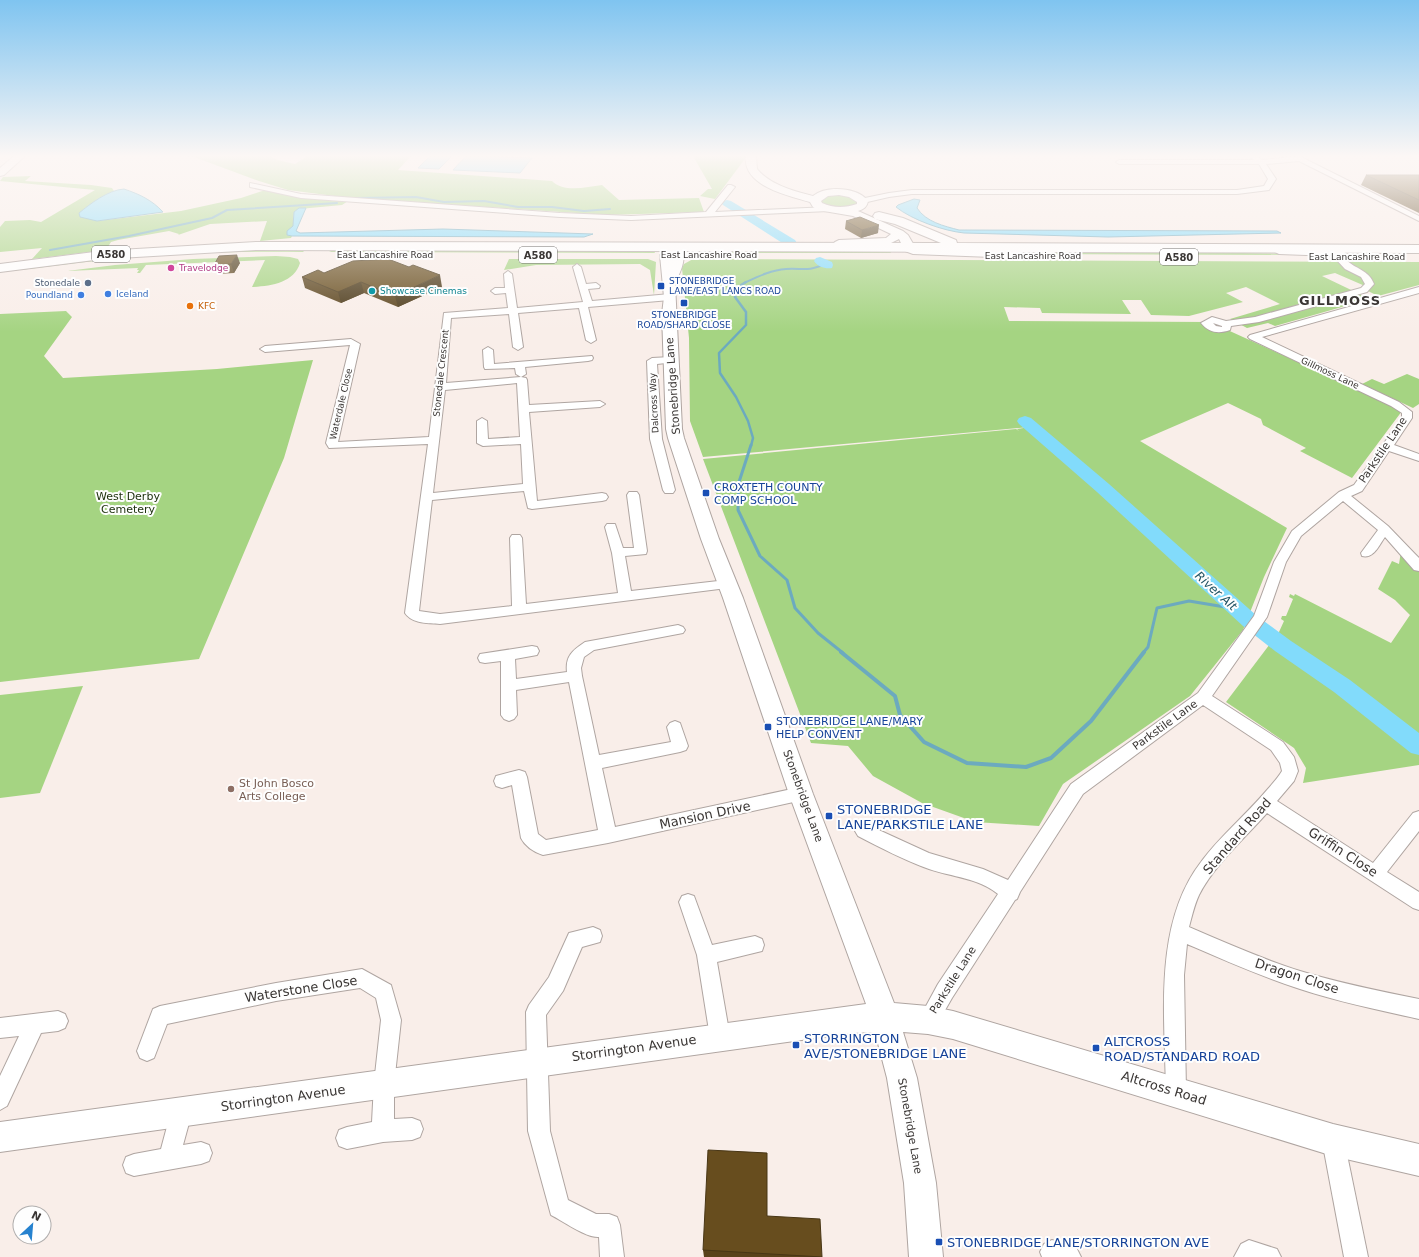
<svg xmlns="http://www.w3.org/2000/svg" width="1419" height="1257" viewBox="0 0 1419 1257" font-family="'DejaVu Sans',sans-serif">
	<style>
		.green { fill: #a5d482 }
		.water { fill: #82dbfb; stroke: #6caabf }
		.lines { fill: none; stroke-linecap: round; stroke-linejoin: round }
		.stream-far3 { stroke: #6caabf; stroke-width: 2 }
		.stream-far2 { stroke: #6caabf; stroke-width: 2.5 }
		.stream-far1 { stroke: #6caabf; stroke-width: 3 }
		.stream { stroke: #6caabf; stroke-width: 4 }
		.river { fill: #82dbfb; fill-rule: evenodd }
		.street-casing { stroke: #afa5a1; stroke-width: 2 }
		.secondary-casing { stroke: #afa5a1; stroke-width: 2 }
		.highway-casing { stroke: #afa5a1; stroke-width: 2 }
		.street { fill: #fff; fill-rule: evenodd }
		.secondary { fill: #fff; fill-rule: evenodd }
		.highway { fill: #fff; fill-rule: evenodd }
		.wall { fill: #59421a }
		.shaded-wall { fill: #483615 }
		.building { fill: #674d1e; stroke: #483615 }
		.hotel-dot { fill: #d1479c; stroke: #fefefe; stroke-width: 1.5 }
		.service-dot { fill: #5c6f8a; stroke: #fefefe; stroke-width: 1.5 }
		.transit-dot { fill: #1a4fb4; stroke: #fefefe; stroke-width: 1.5 }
		.culture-dot { fill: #0f9aa8; stroke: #fefefe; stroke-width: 1.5 }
		.shop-dot { fill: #3f7fe0; stroke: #fefefe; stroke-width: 1.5 }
		.food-dot { fill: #e8710a; stroke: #fefefe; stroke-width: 1.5 }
		.education-dot { fill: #8d6e63; stroke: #fefefe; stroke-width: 1.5 }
		.labels { text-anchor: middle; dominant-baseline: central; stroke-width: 4; stroke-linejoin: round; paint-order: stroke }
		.far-street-label { font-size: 9px; fill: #3a3634; stroke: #fefefe }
		.far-hotel-label { font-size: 9px; fill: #b23c85; stroke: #fefefe; text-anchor: start }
		.far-transit-label { font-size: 9px; fill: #164399; stroke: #fefefe; text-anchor: start }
		.far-service-label { font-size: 9px; fill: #4e5e75; stroke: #fefefe; text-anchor: end }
		.far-culture-label { font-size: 9px; fill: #0d838f; stroke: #fefefe; text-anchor: start }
		.far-shop-label { font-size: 9px; fill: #366cbe; stroke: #fefefe; text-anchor: start }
		.far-food-label { font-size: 9px; fill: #c56008; stroke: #fefefe; text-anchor: start }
		.shield { fill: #fefefe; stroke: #757271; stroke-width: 1 }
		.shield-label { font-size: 10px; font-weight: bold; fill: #3a3634 }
		.street-label { font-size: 11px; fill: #3a3634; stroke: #fefefe }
		.transit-label { font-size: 11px; fill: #164399; stroke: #fefefe; text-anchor: start }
		.park-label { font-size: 11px; fill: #203311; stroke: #fefefe }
		.education-label { font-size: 11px; fill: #785e54; stroke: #fefefe; text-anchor: start }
		.water-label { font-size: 12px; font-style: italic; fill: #215364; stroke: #fefefe }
		.far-district-label { font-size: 13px; font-weight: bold; letter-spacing: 1px; fill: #3a3634; stroke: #fefefe }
		.near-transit-label { font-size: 13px; fill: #164399; stroke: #fefefe; text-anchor: start }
		.near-street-label { font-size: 13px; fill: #3a3634; stroke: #fefefe }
	</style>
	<rect width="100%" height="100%" fill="#f9eee9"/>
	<!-- green -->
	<g class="green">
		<path d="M186 156H270L278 160 295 164 307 156H411L398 170 552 181C564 193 586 187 602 185L619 200 699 198 704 212 607 215 350 198 288 190 259 181 194 157Z"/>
		<polygon points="693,156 747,156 715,199 700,196 708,189 712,189"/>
		<polygon points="31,176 25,181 91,185 112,188 114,191 85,208 97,221 181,211 241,198 265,190 295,197 348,201 342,205 299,209 294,212 293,226 287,235 292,236 291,238 260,241 267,221 210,224 178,235 179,234 169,231 118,240 111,242 106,250 32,259 42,248 0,252 0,227 5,221 30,220 41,222 95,190 0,181 3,177"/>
		<polygon points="831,195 843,195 856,199 858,205 847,209 823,205 820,200 826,196"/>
		<polygon points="339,248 654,251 655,253 329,252"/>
		<polygon points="704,249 889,249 891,253 704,253"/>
		<path d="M187 250H305L303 252C237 251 171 253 105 260 70 263 35 269 0 272V270L22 266Z"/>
		<polygon points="1011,250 1221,251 1242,253 1306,254 1308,255 1018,254"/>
		<path d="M276 256 290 257 298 259 300 263C294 283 271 286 252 287L265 260 146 265 140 273H137L139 270H137L138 268 67 271 115 265 193 259Z"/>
		<polygon points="509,259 648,259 656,262 654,295 650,270 640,264 536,265 504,270"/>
		<polygon points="693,259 1419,262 1419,285 1378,296 1362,288 1365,286 1335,273 1322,276 1370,299 1275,326 1268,323 1247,328 1230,319 1280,304 1246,287 1226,293 1243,302 1189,316 1151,315 1141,300 1122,300 1131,314 1042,313 1040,308 1004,307 1009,321 1210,322 1324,374 1402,411 1352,478 1300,451 1306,448 1263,425 1261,419 1228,403 1140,441 1287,528 1264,577 1243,630 1190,696 1063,784 1039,826 975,822 922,803 873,776 848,746 811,743 703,459 1016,429 1019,431 1017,429 1030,427 703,457 690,421 689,338 682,268 684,264"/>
		<polygon points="66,311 72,317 44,356 63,378 217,369 313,360 284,458 199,659 0,682 0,314"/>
		<polygon points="1407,374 1419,379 1419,404 1413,408 1362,384 1372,379 1384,384"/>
		<polygon points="1402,545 1419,565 1419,765 1303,783 1306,768 1294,748 1226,702 1279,632 1284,621 1281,619 1282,616 1286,616 1293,599 1289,597 1290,594 1294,596 1295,594 1391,643 1410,615 1395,600 1378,589 1392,561 1399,564"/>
		<polygon points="83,686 40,793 0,798 0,695"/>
	</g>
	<!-- water -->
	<g class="water">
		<polygon points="430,156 452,156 439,169 418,168"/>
		<polygon points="466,156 532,158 520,173 453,170"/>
		<path d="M124 189C139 194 152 200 163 212L97 221 80 217 79 213C90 204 108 190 124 189Z"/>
		<path d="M914 199 920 200 917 208C926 222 944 226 959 230L1277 231 1281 233 1108 237 964 233C944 231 912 220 896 207L898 205Z"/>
		<polygon points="299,208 306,208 296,231 300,233 443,229 593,234 584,237 292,236 287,235 287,231 293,226 294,212"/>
	</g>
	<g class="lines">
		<!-- stream-far3 -->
		<g class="stream-far3">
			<polyline points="356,198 416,197 444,202 484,201 518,207 552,207 584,211 610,209"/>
			<polyline points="50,250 129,236 212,218 227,210 337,203"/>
			<path d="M744 283C757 277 771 270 786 269 804 268 807 272 825 264"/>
		</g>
		<!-- stream-far2 -->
		<polyline class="stream-far2" points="746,282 741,285 735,297 746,312 746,325 719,353 720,373 736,397 748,421 753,438 751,446"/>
		<!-- stream-far1 -->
		<g class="stream-far1">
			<polyline points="751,445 739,482 738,510 760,556 787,580 795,608 818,633 843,653"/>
			<polyline points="1143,653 1148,647 1157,608 1189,601 1225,607 1250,621"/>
		</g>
		<!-- stream -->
		<polyline class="stream" points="841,652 895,696 900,715 924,742 967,763 1026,767 1051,758 1091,721 1144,652"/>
		<!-- river -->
		<g class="river">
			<polygon points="727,200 731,201 795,240 797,243 795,246 787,246 723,205 721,203 723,201"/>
			<path d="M820 257 832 262 833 265 832 268C825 269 818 267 814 261L816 258Z"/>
			<polygon points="1025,416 1031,418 1109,484 1257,616 1291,641 1350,680 1419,733 1419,755 1411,753 1334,692 1275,651 1243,626 1097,492 1019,424 1017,421 1019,418"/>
		</g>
		<defs>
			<g id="street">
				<polygon points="1250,156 1257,156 1262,160 1299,156 1419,216 1419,221 1299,161 1266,164 1276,179 1269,190 1237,194 912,194 889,197 863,203 859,201 860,199 889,193 912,190 1237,190 1264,186 1268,179 1259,164 1119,164 1116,162 1119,160 1254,160"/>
				<polygon points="250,183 301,194 560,213 631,216 706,212 728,185 731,185 735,187 715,212 829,207 833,209 829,211 631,220 560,217 301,198 250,187"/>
				<path d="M1343 247H1349L1350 249 1343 254 1350 257 1345 259C1355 269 1369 270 1374 284L1367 292 1259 322 1231 326 1230 330C1219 334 1209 333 1201 323L1212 317 1226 321 1255 317 1361 288 1365 284 1361 277 1345 269 1333 256 1279 254 1275 252 1279 250H1329L1336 252ZM1213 323 1222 326V327L1216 326Z"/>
				<path d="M577 264 581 267 586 284 596 283 600 286 599 288 588 289 592 301 670 294 675 297 670 300 588 307 596 340 591 343 586 340 579 308 518 313 523 347 518 350 513 347 509 314 451 318 446 383 521 377 516 374 515 368 485 369 484 367 483 350 488 347 493 350 494 364 592 356 593 358 592 360 588 361 525 367 526 374 521 377 526 378 527 380 529 405 600 401 605 404 600 407 529 412 537 501 602 493 606 494 608 497 606 500 602 501 532 509 528 508 524 491 432 500 419 611 440 614 512 606 510 538 512 535H520L522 538 526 604 618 593 612 553 605 527 607 524H615L623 548H634L627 495 629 492H637L639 495 647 551 646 554 625 556 631 591 727 580 732 581 734 584 732 587 727 588 440 624C429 623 412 624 405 613L428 444 329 448 326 443 350 345 265 352 260 349 265 346 351 339 360 344 338 442 429 437 444 313 508 308 506 293 495 294 491 291 495 288H505L504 274 508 271 512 274 517 308 583 302 573 267ZM517 383 520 437 488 439 487 421 482 418 477 421V443L483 446 521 444 523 484 433 493 445 390Z"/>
				<path d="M1419 287V293L1262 337 1399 402 1412 412V418L1394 445 1419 454V461L1389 451 1362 491 1351 496 1388 526 1415 554 1419 558V571L1414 570 1385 537C1379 545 1374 559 1362 556L1361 553 1378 530 1343 501 1301 536 1286 562 1267 617 1212 696 1283 742 1294 757 1298 771 1294 781 1277 801 1373 863 1413 813 1419 811V831L1387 872 1419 892V910L1413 908 1267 813C1244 839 1215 864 1199 895 1194 906 1192 916 1189 927 1226 943 1262 959 1300 971 1339 983 1379 991 1419 999V1019C1379 1010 1339 1002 1300 989 1262 977 1224 960 1187 944L1184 975 1186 1092 1183 1099 1176 1102 1169 1099 1166 1092C1165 1017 1153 924 1201 862 1220 836 1246 815 1267 790 1272 784 1278 778 1282 771L1280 763 1271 750 1203 705 1083 794 1020 892 1017 899 1015 900 952 998 936 1026 929 1029 922 1026 919 1019 938 984 998 894C979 878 952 877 929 869 904 860 881 848 858 836L855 831 858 826 864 824 870 826 929 853 983 869 1008 880 1071 784 1198 693 1254 616 1274 562 1292 531 1339 492 1354 485 1402 418V413L1391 406 1250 339 1248 337 1250 335Z"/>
				<polygon points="671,357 676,360 675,362 657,364 662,439 675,490 673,493 665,493 663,490 650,439 647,361 652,358"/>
				<path d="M678 625 683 627 685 630 683 633 594 650 584 657 581 668 582 676 599 755 671 742 667 727 670 723 675 721 680 723 688 746 686 750 680 752 602 768 615 827 801 787 807 789 809 794 807 799 608 843 543 855C534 852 525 846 521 838L512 785 502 788 496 786 494 781 496 776 519 770 525 772 527 777 538 834 546 840 598 830 569 682 516 690 517 715 514 719 509 721 504 719 501 715V661L485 663 480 662 478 658 480 654 532 646 537 647 539 651 537 655 515 659 516 679 567 672C565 656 573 650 585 642Z"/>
				<polygon points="688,894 694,896 712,945 755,936 762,939 764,945 762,951 717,962 730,1037 727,1044 720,1047 713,1044 710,1037 697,955 679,902 682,896"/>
				<path d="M593 927 600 930 602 936 600 942 582 947 563 991 546 1015 550 1131 568 1200 596 1214H609L617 1217 620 1225 624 1257H600L599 1237C586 1238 563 1221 551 1215L528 1131 526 1012 529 1005 549 977 569 933Z"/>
				<polygon points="362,969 391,985 401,1020 394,1084 394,1119 412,1118 420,1121 423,1129 420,1137 412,1140 383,1142 347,1149 339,1146 336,1138 339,1130 347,1127 372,1122 374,1084 381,1020 376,998 360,988 276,1001 167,1024 154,1058 147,1061 140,1058 137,1051 153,1009 160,1006 276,983"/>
				<polygon points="58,1011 65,1014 68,1021 65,1028 58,1031 41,1033 7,1106 0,1110 0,1076 19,1036 0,1038 0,1018"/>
				<polygon points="181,1101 189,1104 192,1112 183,1145 201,1142 209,1145 212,1153 209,1161 201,1164 134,1176 126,1173 123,1165 126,1157 134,1154 161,1149 173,1104"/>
				<polygon points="1333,1129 1341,1132 1344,1140 1368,1257 1344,1257 1322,1140 1325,1132"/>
				<polygon points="1052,1240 1077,1249 1081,1257 1042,1257 1040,1252 1044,1244"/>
				<polygon points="1249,1240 1277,1249 1281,1257 1234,1257 1241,1244"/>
			</g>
			<g id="secondary">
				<polygon points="14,156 25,156 4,175 0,176 0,168"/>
				<path d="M746 156H756L757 169C770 185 794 191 813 196 826 185 858 187 868 201 867 207 864 209 858 211L903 231 908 235 915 247 992 249 1021 252 1025 253 1027 256 1025 259 1021 260 992 257 913 254 905 251 899 239 889 244 835 246 833 244 835 242 839 240 886 238 891 234 853 216 818 210 813 207 810 202C789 196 742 186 746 156ZM839 195 849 197 857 202V204C845 208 833 208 822 203L821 201 828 196Z"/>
				<path d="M676 243 680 244C688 257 681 271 675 283L682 429 684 438 719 539 743 598 813 794 894 1003 928 1006 953 1011 1333 1124 1419 1144V1176L1333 1156 953 1039 928 1034 903 1032 917 1078 936 1183 943 1257H909L904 1183 887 1078 875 1032 852 1033 0 1152V1122L866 1004 789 794 723 598 701 539 668 438 666 429 662 314 664 297 660 255 672 244Z"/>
			</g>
			<polygon id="highway" points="879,212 903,218 956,240 957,243 1419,245 1419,253 256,250 102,259 0,272 0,264 102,251 256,242 941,243 895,224 875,219 873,216 875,213"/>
		</defs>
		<!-- street casing -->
		<use href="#street" class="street-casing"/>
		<!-- secondary casing -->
		<use href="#secondary" class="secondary-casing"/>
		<!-- highway casing -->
		<use href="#highway" class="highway-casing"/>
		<!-- street -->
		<use href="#street" class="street"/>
		<!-- secondary -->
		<use href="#secondary" class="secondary"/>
		<!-- highway -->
		<use href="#highway" class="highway"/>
	</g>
	<!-- wall -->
	<g class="wall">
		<polygon points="1366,175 1419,175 1419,213 1361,185"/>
		<polygon points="846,221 878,233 861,238 845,229"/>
		<polygon points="240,263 234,273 217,274 214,265"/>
		<polygon points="324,273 442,287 398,307 364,293 341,303 305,288 302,277"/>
		<polygon points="767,1216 821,1257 704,1257 703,1250"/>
	</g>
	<!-- shaded-wall -->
	<g class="shaded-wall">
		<polygon points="879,225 878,233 861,238 862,230"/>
		<polygon points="237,255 240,263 234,273 231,264"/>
		<polygon points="440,275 442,287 398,307 395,296"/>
		<polygon points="361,282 364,293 341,303 338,292"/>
	</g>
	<!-- building -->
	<g class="building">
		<polygon points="1366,175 1419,175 1419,200"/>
		<polygon points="860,217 879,225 862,230 846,221"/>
		<polygon points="237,255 231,264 214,265 219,256"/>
		<polygon points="388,259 409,267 413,265 440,275 395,296 361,282 338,292 302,277 318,270 324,273 353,261"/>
		<polygon points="708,1150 767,1153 767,1216 820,1219 822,1257 703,1250"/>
	</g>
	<!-- sky -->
	<linearGradient id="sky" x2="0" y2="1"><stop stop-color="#7fc4f0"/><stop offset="0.47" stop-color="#fcf7f5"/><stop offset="1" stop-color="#fcf7f5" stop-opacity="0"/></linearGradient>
	<rect width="1419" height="332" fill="url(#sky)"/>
	<!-- markers -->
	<circle class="hotel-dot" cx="171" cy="268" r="4"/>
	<circle class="service-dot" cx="88" cy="283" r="4"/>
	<g class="transit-dot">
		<rect x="657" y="282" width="8" height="8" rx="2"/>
		<rect x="680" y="299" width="8" height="8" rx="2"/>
		<rect x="702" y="489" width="8" height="8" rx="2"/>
		<rect x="764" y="723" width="8" height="8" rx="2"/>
		<rect x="825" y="812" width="8" height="8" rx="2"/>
		<rect x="792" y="1041" width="8" height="8" rx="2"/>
		<rect x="1092" y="1044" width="8" height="8" rx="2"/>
		<rect x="935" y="1238" width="8" height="8" rx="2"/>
	</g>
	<circle class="culture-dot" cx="372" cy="291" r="4"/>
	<g class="shop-dot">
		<circle cx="108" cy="294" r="4"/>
		<circle cx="81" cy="295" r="4"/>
	</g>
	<circle class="food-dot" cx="190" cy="306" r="4"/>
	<circle class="education-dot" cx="231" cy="789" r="4"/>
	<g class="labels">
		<!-- far-street labels -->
		<g class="far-street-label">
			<text x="385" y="255">East Lancashire Road</text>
			<text x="709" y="255">East Lancashire Road</text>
			<text x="1033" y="256">East Lancashire Road</text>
			<text x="1357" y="257">East Lancashire Road</text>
			<text transform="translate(441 373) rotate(-84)">Stonedale Crescent</text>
			<text transform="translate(1330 373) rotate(25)">Gillmoss Lane</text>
			<text transform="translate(654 403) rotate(-93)">Dalcross Way</text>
			<text transform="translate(341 404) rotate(-77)">Waterdale Close</text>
		</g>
		<!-- far-hotel labels -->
		<g class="far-hotel-label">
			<text x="179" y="268">Travelodge</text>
		</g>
		<!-- far-transit labels -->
		<g class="far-transit-label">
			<text x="669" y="281">STONEBRIDGE<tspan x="669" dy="10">LANE/EAST LANCS ROAD</tspan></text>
			<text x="684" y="315" text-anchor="middle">STONEBRIDGE<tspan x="684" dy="10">ROAD/SHARD CLOSE</tspan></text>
		</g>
		<!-- far-service labels -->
		<g class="far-service-label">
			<text x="80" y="283">Stonedale</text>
		</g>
		<!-- far-culture labels -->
		<g class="far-culture-label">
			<text x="380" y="291">Showcase Cinemas</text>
		</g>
		<!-- far-shop labels -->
		<g class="far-shop-label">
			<text x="116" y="294">Iceland</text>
			<text x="73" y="295" text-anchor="end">Poundland</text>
		</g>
		<!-- far-food labels -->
		<g class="far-food-label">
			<text x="198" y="306">KFC</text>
		</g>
		<!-- shield labels -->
		<g class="shield">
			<rect x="92" y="246" width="38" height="16" rx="3"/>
			<rect x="519" y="247" width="38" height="16" rx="3"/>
			<rect x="1160" y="249" width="38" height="16" rx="3"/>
		</g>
		<g class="shield-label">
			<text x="111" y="254">A580</text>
			<text x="538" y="255">A580</text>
			<text x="1179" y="257">A580</text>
		</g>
		<!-- street labels -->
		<g class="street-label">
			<text transform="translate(673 386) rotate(-94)">Stonebridge Lane</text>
			<text transform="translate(1383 450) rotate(-56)">Parkstile Lane</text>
			<text transform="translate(1165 725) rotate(-36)">Parkstile Lane</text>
			<text transform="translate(803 796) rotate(70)">Stonebridge Lane</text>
			<text transform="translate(953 980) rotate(-58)">Parkstile Lane</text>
			<text transform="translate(910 1126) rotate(80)">Stonebridge Lane</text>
		</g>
		<!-- transit labels -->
		<g class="transit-label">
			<text x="714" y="487">CROXTETH COUNTY<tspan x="714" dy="13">COMP SCHOOL</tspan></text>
			<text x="776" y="721">STONEBRIDGE LANE/MARY<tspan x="776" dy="13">HELP CONVENT</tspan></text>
		</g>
		<!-- park labels -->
		<g class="park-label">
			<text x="128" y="496">West Derby<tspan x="128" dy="13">Cemetery</tspan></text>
		</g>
		<!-- education labels -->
		<g class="education-label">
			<text x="239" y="783">St John Bosco<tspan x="239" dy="13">Arts College</tspan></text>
		</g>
		<!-- water labels -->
		<g class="water-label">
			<text transform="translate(1216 591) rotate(42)">River Alt</text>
		</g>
		<!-- far-district labels -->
		<g class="far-district-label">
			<text x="1340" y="300">GILLMOSS</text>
		</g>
		<!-- near-transit labels -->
		<g class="near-transit-label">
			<text x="837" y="809">STONEBRIDGE<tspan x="837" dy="15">LANE/PARKSTILE LANE</tspan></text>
			<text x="804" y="1038">STORRINGTON<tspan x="804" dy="15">AVE/STONEBRIDGE LANE</tspan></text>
			<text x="1104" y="1041">ALTCROSS<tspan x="1104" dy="15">ROAD/STANDARD ROAD</tspan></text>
			<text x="947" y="1242">STONEBRIDGE LANE/STORRINGTON AVE</text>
		</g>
		<!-- near-street labels -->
		<g class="near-street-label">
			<text transform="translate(705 815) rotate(-12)">Mansion Drive</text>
			<text transform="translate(1237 836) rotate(-49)">Standard Road</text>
			<text transform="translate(1343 852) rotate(33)">Griffin Close</text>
			<text transform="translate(1297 976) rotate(18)">Dragon Close</text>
			<text transform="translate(301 989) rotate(-9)">Waterstone Close</text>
			<text transform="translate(634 1048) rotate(-8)">Storrington Avenue</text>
			<text transform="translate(1164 1088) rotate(17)">Altcross Road</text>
			<text transform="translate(283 1098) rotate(-8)">Storrington Avenue</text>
		</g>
	</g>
	<!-- north arrow -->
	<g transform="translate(32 1225) rotate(26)"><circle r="19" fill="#fefefe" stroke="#b0aead"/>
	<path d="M0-3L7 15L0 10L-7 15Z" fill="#2682cf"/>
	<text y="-6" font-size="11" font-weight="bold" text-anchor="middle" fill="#3a3634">N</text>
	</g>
</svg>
